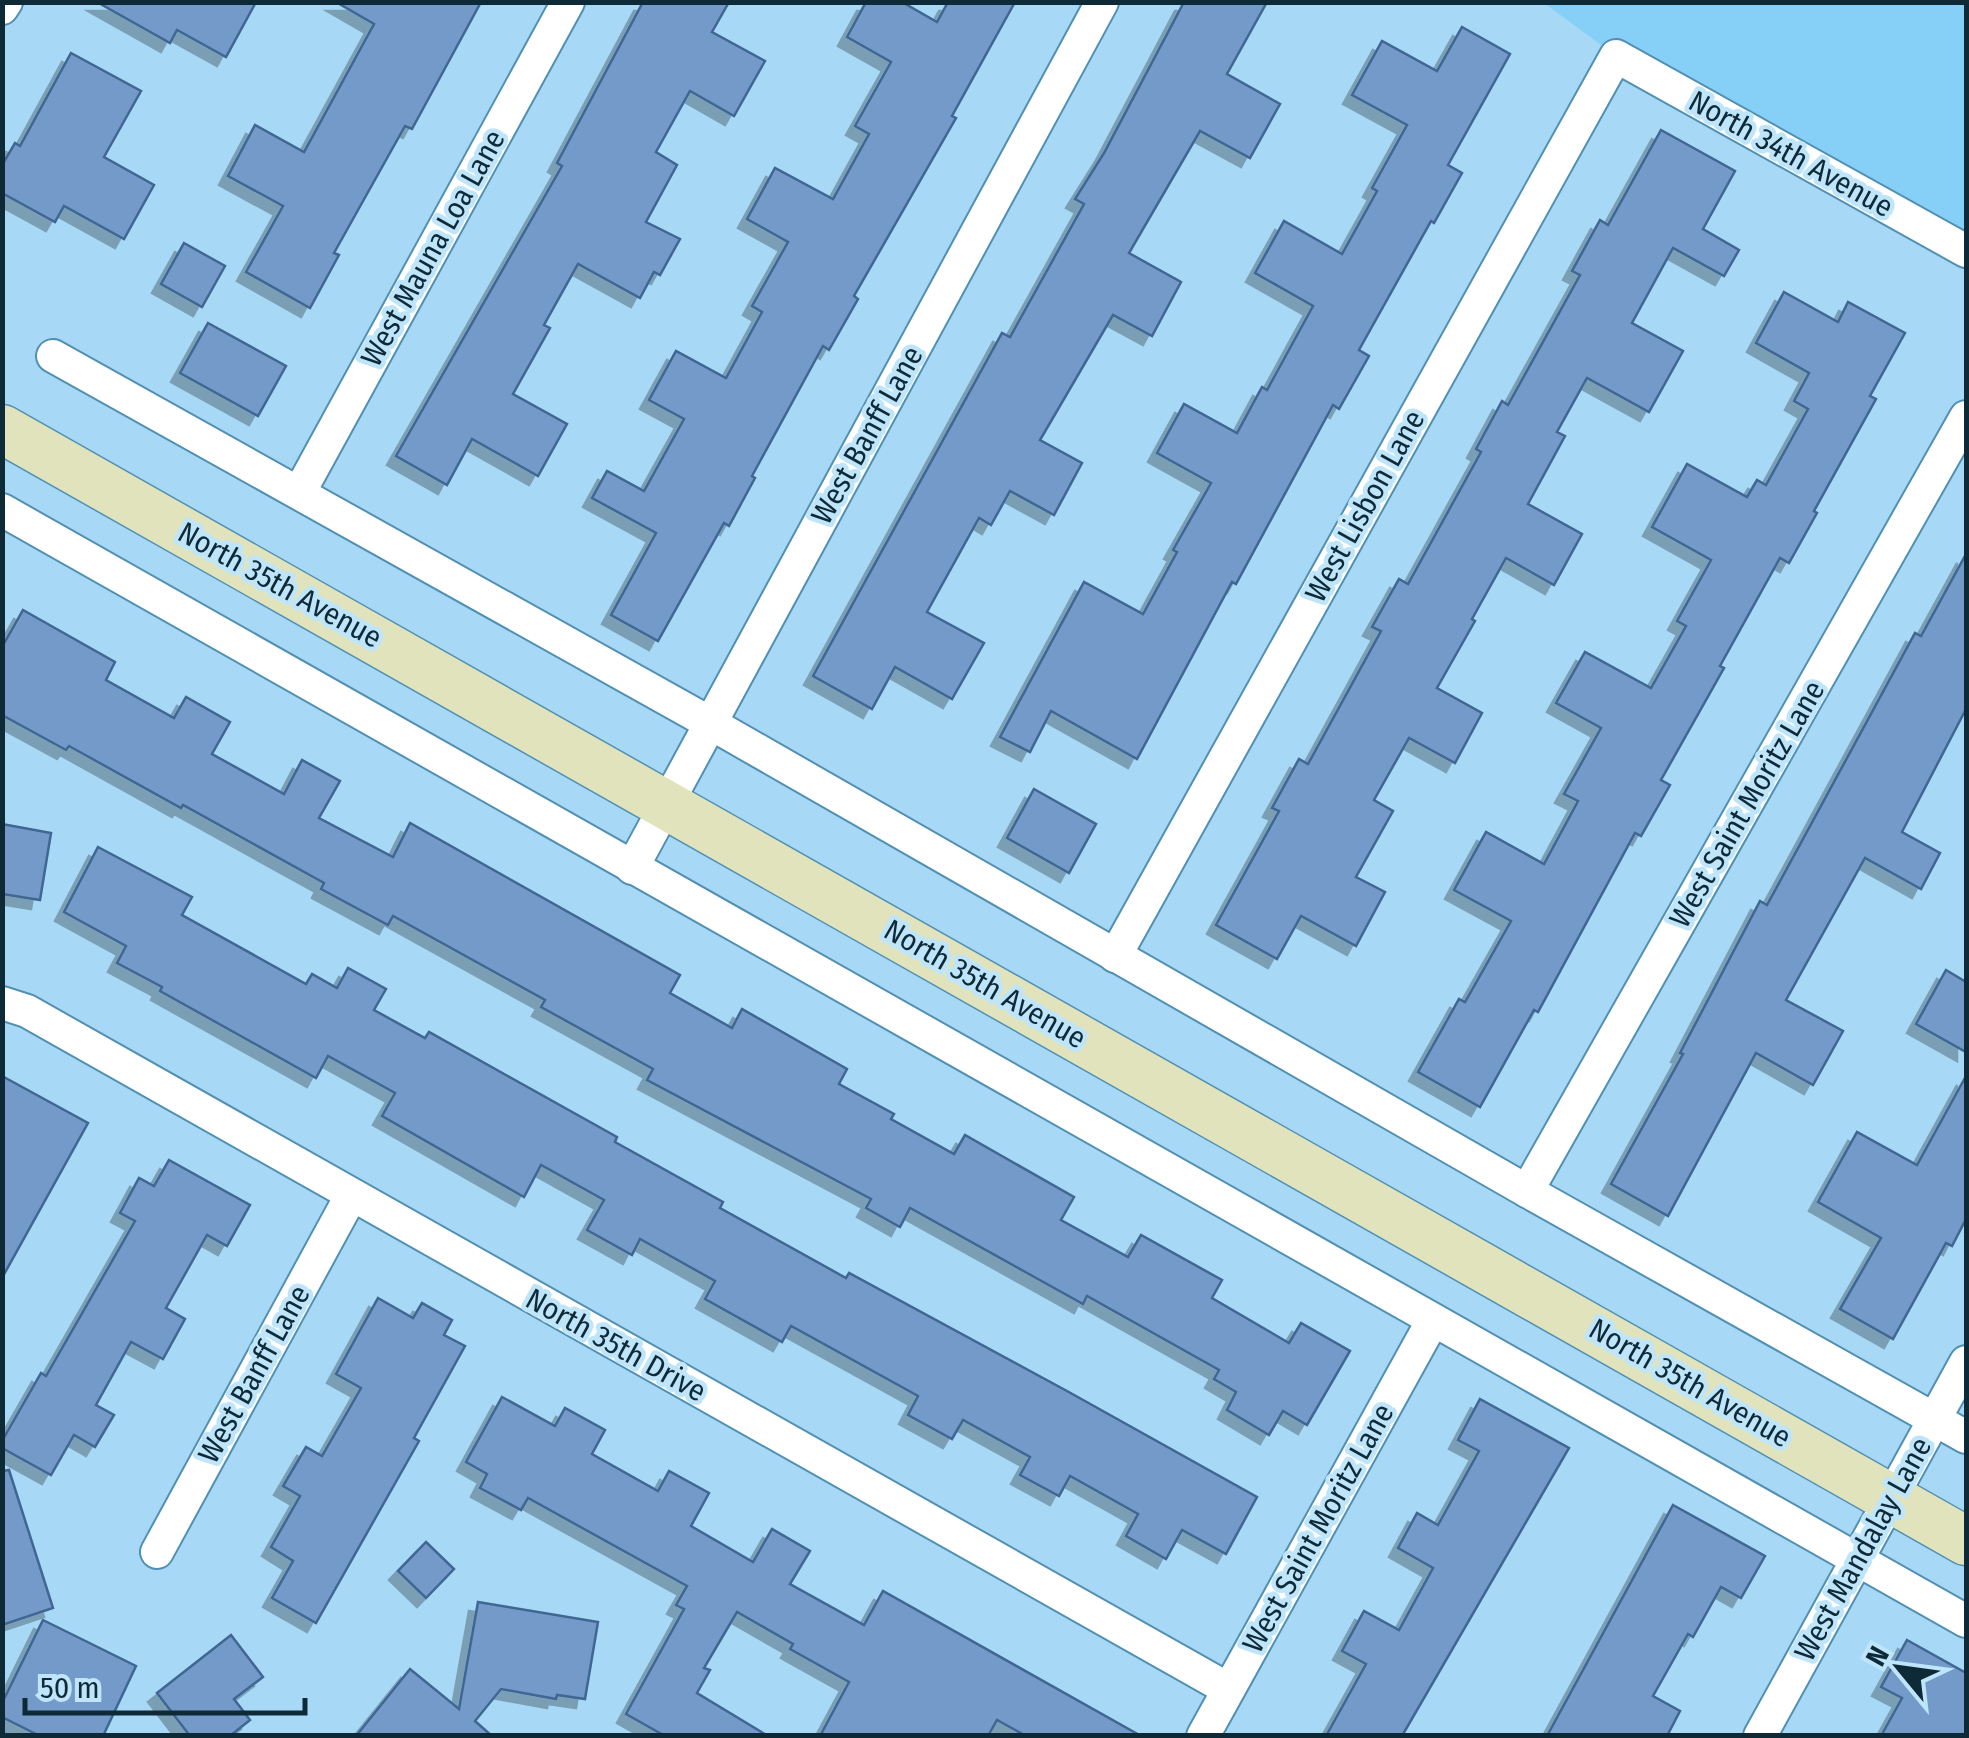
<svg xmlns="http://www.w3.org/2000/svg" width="1969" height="1738" viewBox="0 0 1969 1738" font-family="'Fira Sans Condensed',sans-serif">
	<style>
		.built { fill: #86d0f8 }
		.building { fill: #739ac9; stroke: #416692; stroke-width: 2.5; filter: url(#shadow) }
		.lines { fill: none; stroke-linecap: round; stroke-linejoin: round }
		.minor-casing { stroke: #5190b2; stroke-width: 36 }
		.secondary-casing { stroke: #5190b2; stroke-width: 51 }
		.minor { stroke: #fff; stroke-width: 32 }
		.secondary { stroke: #e1e3bc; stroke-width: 48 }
		.labels { text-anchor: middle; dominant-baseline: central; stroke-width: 9; stroke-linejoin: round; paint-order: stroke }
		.street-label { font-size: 30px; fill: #0f2a37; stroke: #bfe5fb }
	</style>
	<defs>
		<filter id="shadow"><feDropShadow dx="-9" dy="9" stdDeviation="0" flood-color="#0004"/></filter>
	</defs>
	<rect width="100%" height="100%" fill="#a7d9f6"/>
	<!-- built -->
	<polygon class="built" points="1544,3 1966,3 1966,251 1616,56"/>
	<!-- building -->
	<g class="building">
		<polygon points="97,2 256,2 226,57 177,30 170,43"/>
		<polygon points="336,2 481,2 412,129 405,126 334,253 339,255 310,308 246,272 283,206 228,176 255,125 304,152 374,24"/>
		<polygon points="643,2 729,2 712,32 765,61 734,116 690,91 656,152 677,165 646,222 680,239 660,275 654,272 640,298 578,264 544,325 550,328 513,394 567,424 538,476 472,439 447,485 396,456 562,166 557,163"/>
		<polygon points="866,2 902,2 937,22 948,2 1015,2 952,116 956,118 854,296 858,299 829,350 823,346 752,476 755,478 729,526 724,523 658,641 611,615 656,533 592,498 607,471 644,491 684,419 649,400 676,351 726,378 762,312 752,306 788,242 747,219 775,168 833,199 869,134 855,126 891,62 847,37"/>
		<polygon points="1184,2 1267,2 1227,74 1280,104 1250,158 1200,131 1129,253 1181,282 1152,336 1113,315 1040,440 1082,463 1054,515 1010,491 991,525 979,518 927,612 984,643 952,699 895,667 872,709 813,676 1002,333 1010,337 1084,204 1075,199 1104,153"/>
		<polygon points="1462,27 1510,54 1448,165 1462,173 1434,223 1431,221 1359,350 1369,356 1339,409 1333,405 1236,584 1232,582 1137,759 1051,711 1030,752 1000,737 1084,582 1143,614 1177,552 1173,550 1211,483 1157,453 1184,404 1237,433 1262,387 1267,390 1313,306 1255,273 1284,221 1342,254 1377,191 1372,188 1407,125 1352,95 1382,41 1437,71"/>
		<polygon points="71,53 141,91 104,157 154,185 124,239 64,206 55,222 2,193 2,165 15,143 20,146"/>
		<polygon points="1661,130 1735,171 1703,229 1739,250 1724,276 1673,248 1632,323 1683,351 1649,412 1587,378 1557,432 1565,436 1528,504 1582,534 1554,585 1506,558 1472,619 1475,621 1437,688 1482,713 1455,763 1409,738 1374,800 1393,811 1356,877 1385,892 1356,946 1301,916 1277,959 1216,925 1279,811 1272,808 1299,759 1308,764 1381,631 1372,627 1399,579 1408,584 1481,452 1476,449 1502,401 1508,405 1580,275 1572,271 1600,220 1608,225"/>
		<polygon points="184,243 225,266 202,307 161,284"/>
		<polygon points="1784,292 1838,322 1848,302 1905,333 1870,396 1876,399 1814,511 1817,513 1789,563 1780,558 1720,666 1724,668 1661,780 1670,785 1641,836 1635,833 1538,1012 1534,1010 1480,1107 1418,1072 1459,999 1465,1002 1511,921 1454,890 1486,832 1544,864 1578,801 1564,794 1601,728 1556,703 1585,652 1651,688 1686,626 1677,621 1711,560 1652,527 1687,464 1747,497 1757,480 1766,485 1808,409 1794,401 1809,373 1756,343"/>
		<polygon points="208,323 286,366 258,416 180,373"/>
		<polygon points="1966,554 1966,709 1902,832 1940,853 1921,889 1865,858 1786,1000 1843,1031 1813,1085 1756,1053 1668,1216 1611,1184 1683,1054 1680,1053 1760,901 1767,905 1915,633 1921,636"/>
		<polygon points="23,610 115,662 106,680 174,718 186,697 230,722 212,754 284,794 302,760 340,781 319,818 393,857 410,823 680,975 670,993 732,1028 742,1009 847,1069 839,1084 894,1114 891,1119 954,1154 965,1135 1074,1197 1061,1220 1128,1257 1141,1235 1222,1280 1212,1298 1289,1343 1301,1323 1350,1351 1307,1425 1283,1411 1269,1435 1227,1410 1236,1392 1214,1379 1219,1370 1087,1296 1083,1304 910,1208 900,1227 866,1208 871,1199 647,1080 653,1069 541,1007 545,1000 393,916 388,925 321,889 324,883 183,805 181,808 69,746 66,750 2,715 2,647"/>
		<polygon points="1034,789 1096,824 1069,873 1007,838"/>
		<polygon points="2,824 51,833 40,900 2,894"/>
		<polygon points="98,847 192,897 182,915 306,984 312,974 337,988 348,968 386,989 374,1010 425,1038 429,1032 617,1137 615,1142 723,1202 720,1208 846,1278 849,1273 1067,1391 1257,1497 1226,1554 1182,1530 1166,1559 1126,1536 1138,1514 1070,1476 1059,1496 1020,1475 1030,1457 963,1420 952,1439 908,1415 918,1396 791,1326 782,1342 705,1299 715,1281 640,1239 632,1255 587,1230 604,1200 541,1165 524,1197 382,1116 395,1093 328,1056 316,1078 160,991 162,987 117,963 126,946 64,912"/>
		<polygon points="1946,970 1966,982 1966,1052 1916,1024"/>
		<polygon points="2,1076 88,1123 2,1278"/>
		<polygon points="1966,1076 1966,1219 1952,1246 1946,1243 1893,1339 1840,1309 1881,1238 1818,1202 1857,1132 1917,1165"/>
		<polygon points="169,1160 250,1205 227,1246 207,1235 166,1308 185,1319 163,1359 131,1342 96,1405 114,1415 95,1447 74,1435 51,1475 2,1448 2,1441 41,1373 46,1376 135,1221 120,1213 139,1178 154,1186"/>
		<polygon points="378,1298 413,1318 422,1303 452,1320 444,1335 465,1346 414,1438 419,1441 316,1623 272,1598 293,1561 271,1547 300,1496 283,1486 306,1447 322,1456 361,1388 336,1374"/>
		<polygon points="502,1397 555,1426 565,1408 605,1430 592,1454 658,1491 669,1471 709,1493 691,1526 753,1562 772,1529 810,1551 790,1584 864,1625 883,1591 1141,1736 1026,1736 997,1720 988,1736 820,1736 849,1682 790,1649 793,1644 737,1612 704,1668 710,1670 697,1693 768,1736 665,1736 626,1714 684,1609 676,1605 687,1586 528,1498 521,1510 480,1488 487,1474 466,1462"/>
		<polygon points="1480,1399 1569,1448 1402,1736 1326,1736 1366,1664 1342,1651 1364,1611 1399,1630 1433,1568 1398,1548 1417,1513 1438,1525 1479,1451 1458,1440"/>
		<polygon points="9,1470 53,1608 2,1625 2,1471"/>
		<polygon points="1673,1505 1765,1556 1741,1598 1721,1587 1693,1637 1688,1634 1653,1696 1680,1711 1667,1736 1547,1736"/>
		<polygon points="426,1542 454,1569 426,1598 398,1571"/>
		<polygon points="478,1602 598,1622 585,1699 557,1695 556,1699 501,1689 475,1721 492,1736 356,1736 410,1669 459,1709"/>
		<polygon points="43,1620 136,1666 103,1736 40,1736 2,1717 2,1703"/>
		<polygon points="231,1635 263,1677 234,1699 250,1720 230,1736 190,1736 157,1693"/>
		<polygon points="1907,1640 1966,1673 1966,1736 1881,1736 1902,1698 1881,1687"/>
	</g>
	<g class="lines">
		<defs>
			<g id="minor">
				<polyline points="2,8 6,2"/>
				<polyline points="53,356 710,723 1527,1191 1966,1437"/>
				<polyline points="299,493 568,2"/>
				<polyline points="2,510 1966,1621"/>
				<polyline points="632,868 1102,2"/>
				<polyline points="1115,956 1616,56 1966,251"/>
				<polyline points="2,1003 27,1011 1228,1689"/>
				<polyline points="1527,1191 1966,417"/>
				<polyline points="157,1552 351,1196"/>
				<polyline points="1203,1736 1433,1320"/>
				<polyline points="1760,1736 1966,1362"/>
			</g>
			<polyline id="secondary" points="2,429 1966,1541"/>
		</defs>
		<!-- minor casing -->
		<use href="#minor" class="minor-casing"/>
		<!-- secondary casing -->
		<use href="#secondary" class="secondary-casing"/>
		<!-- minor -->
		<use href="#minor" class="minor"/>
		<!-- secondary -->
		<use href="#secondary" class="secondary"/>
	</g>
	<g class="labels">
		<!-- street labels -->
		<g class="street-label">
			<text transform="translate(1791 154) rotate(29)">North 34th Avenue</text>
			<text transform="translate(433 248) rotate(-61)">West Mauna Loa Lane</text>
			<text transform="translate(867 435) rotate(-61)">West Banff Lane</text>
			<text transform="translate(1365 506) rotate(-61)">West Lisbon Lane</text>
			<text transform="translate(280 585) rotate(29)">North 35th Avenue</text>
			<text transform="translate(1747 804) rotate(-60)">West Saint Moritz Lane</text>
			<text transform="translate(985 984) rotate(30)">North 35th Avenue</text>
			<text transform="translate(616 1345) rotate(29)">North 35th Drive</text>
			<text transform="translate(254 1374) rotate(-61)">West Banff Lane</text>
			<text transform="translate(1690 1383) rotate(30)">North 35th Avenue</text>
			<text transform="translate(1318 1528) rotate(-61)">West Saint Moritz Lane</text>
			<text transform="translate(1863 1549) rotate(-61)">West Mandalay Lane</text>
		</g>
	</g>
	<!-- border -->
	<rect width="1969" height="1738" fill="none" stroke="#0f2a37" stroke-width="10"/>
	<!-- north arrow -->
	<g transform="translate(1899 1668) rotate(299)" stroke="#bfe5fb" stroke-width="8" paint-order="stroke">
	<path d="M0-8L18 38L0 25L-18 38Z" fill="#0f2a37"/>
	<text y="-15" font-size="28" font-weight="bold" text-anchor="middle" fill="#0f2a37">N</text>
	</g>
	<!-- scale -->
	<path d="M25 1698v15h280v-15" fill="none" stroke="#0f2a37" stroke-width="5"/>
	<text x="40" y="1698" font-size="30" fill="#0f2a37" stroke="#bfe5fb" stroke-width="8" paint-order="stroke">50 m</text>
</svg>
